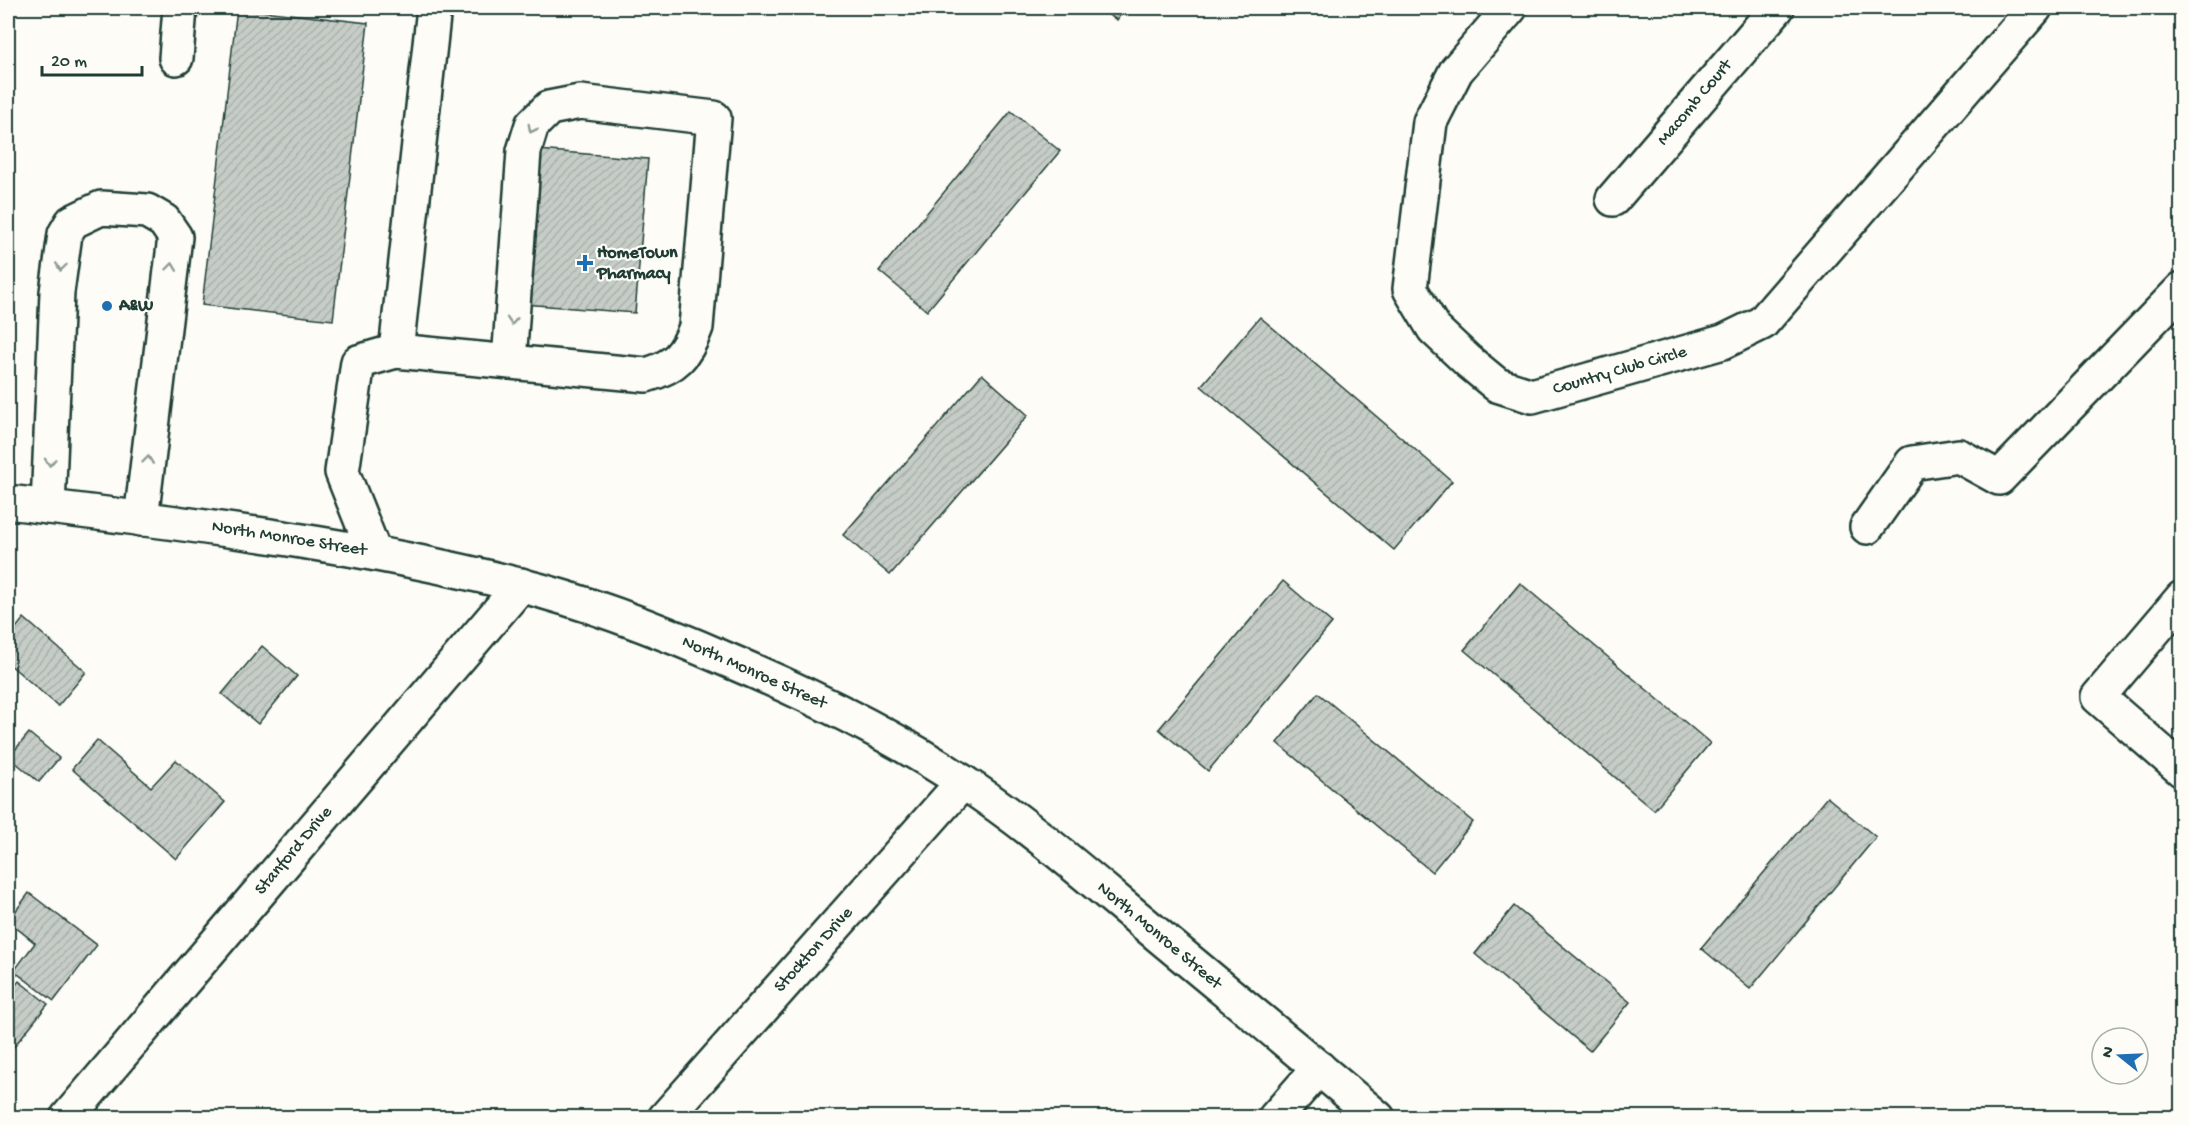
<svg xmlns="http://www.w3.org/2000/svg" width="2189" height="1125" viewBox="0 0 2189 1125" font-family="'Gochi Hand',sans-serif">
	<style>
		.building { fill: url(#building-hatch); stroke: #1f3d34; stroke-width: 1.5 }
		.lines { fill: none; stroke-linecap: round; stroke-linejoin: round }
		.minor-casing { stroke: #1f3d34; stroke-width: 38 }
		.major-casing { stroke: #1f3d34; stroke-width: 38 }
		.minor { stroke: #fdfcf7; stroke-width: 33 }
		.major { stroke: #fdfcf7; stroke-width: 33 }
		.oneway { stroke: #8e9c96 }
		.poi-dot { fill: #1f6fb2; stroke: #fdfcf7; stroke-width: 2 }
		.labels { text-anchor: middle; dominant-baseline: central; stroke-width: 4.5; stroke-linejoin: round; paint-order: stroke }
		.street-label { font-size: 18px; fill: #1f3d34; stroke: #fdfcf7 }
		.poi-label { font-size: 18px; font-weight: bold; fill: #1f3d34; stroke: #fdfcf7; text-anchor: start }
	</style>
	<defs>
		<pattern id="building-hatch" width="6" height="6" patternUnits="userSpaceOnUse" patternTransform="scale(1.5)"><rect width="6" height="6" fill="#c6cdc7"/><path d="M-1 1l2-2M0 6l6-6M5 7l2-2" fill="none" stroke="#aab1ac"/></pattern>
	</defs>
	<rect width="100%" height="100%" fill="#fdfcf7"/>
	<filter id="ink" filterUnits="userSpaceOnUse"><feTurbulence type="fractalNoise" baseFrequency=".0167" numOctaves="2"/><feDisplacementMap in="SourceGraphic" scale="12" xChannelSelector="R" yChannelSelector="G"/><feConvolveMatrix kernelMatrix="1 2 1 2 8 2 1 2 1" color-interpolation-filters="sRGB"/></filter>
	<g filter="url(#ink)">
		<!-- building -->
		<g class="building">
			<polygon points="237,8 368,23 333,320 202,305"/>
			<polygon points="1097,8 1125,8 1117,20"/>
			<polygon points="1011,111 1060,151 927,311 879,271"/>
			<polygon points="537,150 648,159 635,313 524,304"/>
			<polygon points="1260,317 1452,481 1394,550 1201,386"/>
			<polygon points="982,374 1028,415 890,575 843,535"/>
			<polygon points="1283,581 1332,623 1208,771 1159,729"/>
			<polygon points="1520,583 1710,743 1654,810 1464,650"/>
			<polygon points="24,618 86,672 58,706 8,663 8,638"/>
			<polygon points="262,646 297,676 258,724 222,694"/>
			<polygon points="1318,693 1473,822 1432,872 1277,743"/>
			<polygon points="29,733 59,758 39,782 9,757"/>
			<polygon points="97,740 151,787 176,760 225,802 176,859 72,769"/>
			<polygon points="1827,797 1876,837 1750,989 1701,948"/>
			<polygon points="29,893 97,945 54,1001 14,971 35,943 8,921"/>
			<polygon points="1514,906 1630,1002 1590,1051 1475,954"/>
			<polygon points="19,981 48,1004 8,1054 8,995"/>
		</g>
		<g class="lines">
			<defs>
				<g id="minor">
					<polyline points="1510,8 1456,71 1430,122 1410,289 1434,329 1468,361 1497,385 1532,396 1723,342 1762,323 2035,8"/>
					<polyline points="176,58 180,8"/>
					<polyline points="1613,199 1777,8"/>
					<path d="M396 351 646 375C675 367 686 355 696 327L714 118 580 102 549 108 532 125 524 151 509 362"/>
					<polyline points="48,507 57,292 65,234 72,222 101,208 147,211 164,221 175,237 141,519"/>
					<polyline points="1867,527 1912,463 1959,456 1999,478 2182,289"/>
					<polyline points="374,552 342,472 358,362 396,351 434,8"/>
					<polyline points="2182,598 2098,697 2182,770"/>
					<polyline points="67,1118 521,585"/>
					<polyline points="665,1118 963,782"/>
					<polyline points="1275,1118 1319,1068"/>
				</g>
				<path id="major" d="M8 502C179 523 351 542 519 585 591 603 662 631 730 661 810 695 889 733 963 782 1025 822 1082 872 1140 920 1219 986 1299 1051 1378 1118"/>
			</defs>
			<!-- minor casing -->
			<use href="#minor" class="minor-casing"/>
			<!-- major casing -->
			<use href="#major" class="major-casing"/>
			<!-- minor -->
			<use href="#minor" class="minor"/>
			<!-- major -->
			<use href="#major" class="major"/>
		</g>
		<!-- one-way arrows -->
		<defs><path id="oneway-chevron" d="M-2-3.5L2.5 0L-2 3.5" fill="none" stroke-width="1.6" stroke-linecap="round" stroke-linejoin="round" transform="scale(1.5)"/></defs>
		<g class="oneway">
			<use href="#oneway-chevron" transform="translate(532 129) rotate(117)"/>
			<use href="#oneway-chevron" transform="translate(61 267) rotate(98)"/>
			<use href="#oneway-chevron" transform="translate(172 267) rotate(-83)"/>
			<use href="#oneway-chevron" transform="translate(512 321) rotate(94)"/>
			<use href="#oneway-chevron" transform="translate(148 460) rotate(-83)"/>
			<use href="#oneway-chevron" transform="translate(50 462) rotate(93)"/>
		</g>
	</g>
	<!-- markers -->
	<g class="poi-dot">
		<path d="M582 254h6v6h6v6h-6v6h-6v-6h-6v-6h6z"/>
		<circle cx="107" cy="306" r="6"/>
	</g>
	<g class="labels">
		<!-- street labels -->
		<g class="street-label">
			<text transform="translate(1695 103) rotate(-50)">Macomb Court</text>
			<text transform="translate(1620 371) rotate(-16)">Country Club Circle</text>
			<text transform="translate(289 539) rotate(9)">North Monroe Street</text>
			<text transform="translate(754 673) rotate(24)">North Monroe Street</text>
			<text transform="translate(294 851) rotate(-50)">Stanford Drive</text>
			<text transform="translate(1159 936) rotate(40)">North Monroe Street</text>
			<text transform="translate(814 950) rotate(-48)">Stockton Drive</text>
		</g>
		<!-- poi labels -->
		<g class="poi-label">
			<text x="597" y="253">HomeTown<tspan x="597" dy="21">Pharmacy</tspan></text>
			<text x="119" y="306">A&amp;W</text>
		</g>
	</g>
	<!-- margin -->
	<rect width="2189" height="1125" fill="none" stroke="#fdfcf7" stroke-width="30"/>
	<rect x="15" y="15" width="2159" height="1095" fill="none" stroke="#1f3d34" stroke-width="2" filter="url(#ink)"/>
	<!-- north arrow -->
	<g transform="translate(2120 1056) rotate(288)"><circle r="28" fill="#fdfcf7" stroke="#a4b0a9" stroke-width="1.5"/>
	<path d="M0-4.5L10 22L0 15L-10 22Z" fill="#1f6fb2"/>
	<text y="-9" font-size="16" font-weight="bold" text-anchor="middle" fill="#1f3d34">N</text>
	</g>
	<!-- scale -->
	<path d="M42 66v9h100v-9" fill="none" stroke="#1f3d34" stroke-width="3"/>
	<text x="51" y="66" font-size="18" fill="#1f3d34" stroke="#fdfcf7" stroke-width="4.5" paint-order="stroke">20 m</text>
</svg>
